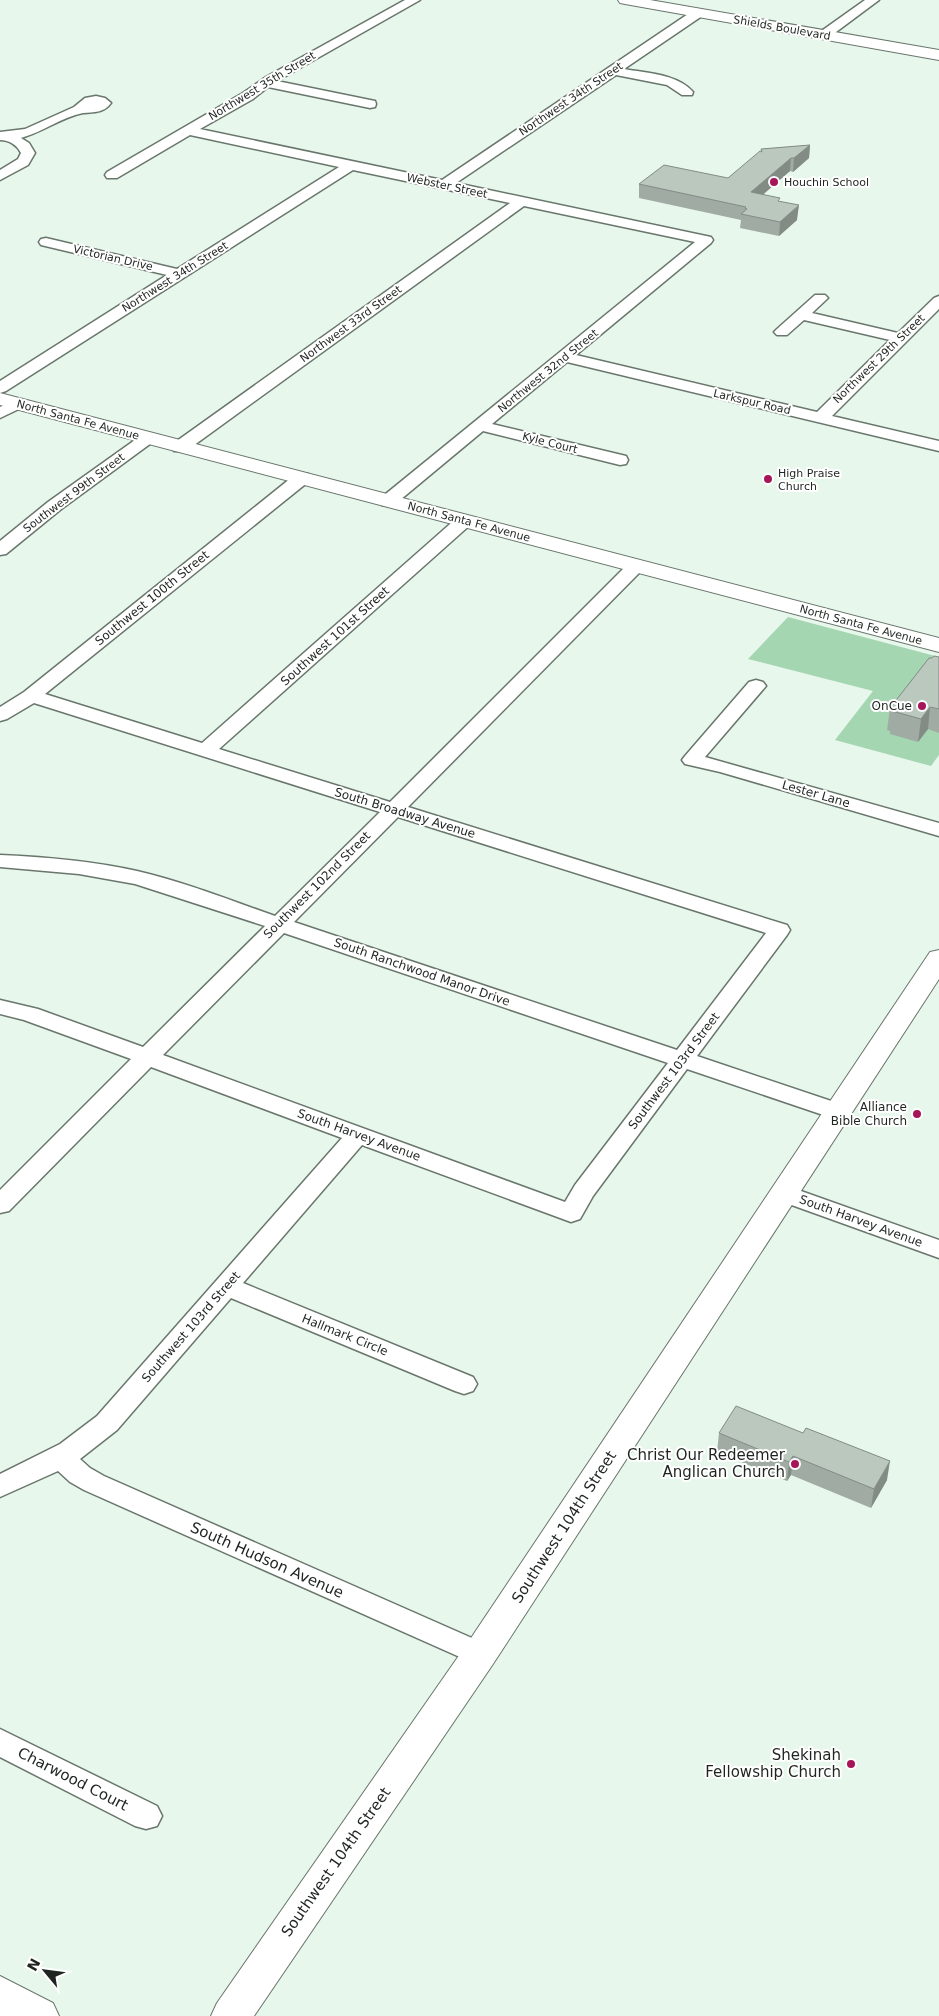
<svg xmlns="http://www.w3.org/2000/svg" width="939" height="2016" viewBox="0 0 939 2016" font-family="'DejaVu Sans',sans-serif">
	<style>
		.green { fill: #a4d6b2 }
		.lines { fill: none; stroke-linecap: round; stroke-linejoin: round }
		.minor-casing { stroke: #69766c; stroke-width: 3 }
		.major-casing { stroke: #69766c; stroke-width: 2 }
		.minor { fill: #fff; fill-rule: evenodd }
		.major { fill: #fff; fill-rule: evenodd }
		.wall { fill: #a0aca3 }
		.shaded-wall { fill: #828c85 }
		.building { fill: #bac8be; stroke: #828c85 }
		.poi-dot { fill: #a51557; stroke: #fff; stroke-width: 2 }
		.labels { text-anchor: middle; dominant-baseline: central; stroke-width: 4; stroke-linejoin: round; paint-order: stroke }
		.far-street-label { font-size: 11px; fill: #1f2420; stroke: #fff }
		.far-poi-label { font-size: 11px; fill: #1f2420; stroke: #fff; text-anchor: start }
		.street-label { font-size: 12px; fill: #1f2420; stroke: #fff }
		.poi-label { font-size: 12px; fill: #1f2420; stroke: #fff; text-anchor: end }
		.near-poi-label { font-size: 15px; fill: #1f2420; stroke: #fff; text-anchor: end }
		.near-street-label { font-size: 15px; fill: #1f2420; stroke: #fff }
	</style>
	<rect width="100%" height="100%" fill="#e8f7ec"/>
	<!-- green -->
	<polygon class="green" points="788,617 939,657 939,755 931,766 835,740 873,691 748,659"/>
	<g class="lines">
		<defs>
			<g id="minor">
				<path d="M405 0H420L277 81 375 101 376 104 375 107 370 108 268 87 253 99 200 129 442 180 694 10H702L704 13 702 16 624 69C646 73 678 74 693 92L692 95H682L667 85 616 75 456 183 711 237 713 240 711 243 576 355 817 412 890 340 804 320 787 335H777L774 332 777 329 815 295H825L828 298 812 313 898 333 934 298 939 296V309L832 416 939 441V451L567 362 492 424 626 456 628 460 626 464 620 465 483 431 394 505 388 506 382 505 379 501 382 497 695 242 524 206 186 451H174L172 447 174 443 510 203 353 170 6 391 0 393V381L167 275 41 245 39 242 41 239 46 238 177 269 339 167 190 135 117 178H107L105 175 107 172 243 93 266 77Z"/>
				<polygon points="865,0 879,0 828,38 820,38 818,35 820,32"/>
				<path d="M96 96 105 98 111 103C104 113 94 112 83 113 62 117 43 132 21 138L29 143 35 153 28 165 0 180V170L18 159 21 153C17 145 9 140 0 140V132L25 129 74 107 85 98Z"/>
				<polygon points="17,399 23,401 25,404 23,407 0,418 0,407"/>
				<polygon points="148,433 154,435 156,438 154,441 60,510 6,554 0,555 0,541 48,502 142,435"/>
				<path d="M302 473 308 474 310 478 308 482 45 694 202 743 458 517 464 516 470 517 473 521 470 525 219 749 390 802 630 562 636 561 642 562 645 566 642 570 408 807 787 925 790 930 787 935 697 1056 846 1106 850 1112 846 1118 838 1120 687 1069 593 1196 580 1219 571 1222 362 1145 243 1283 473 1377 477 1384 473 1391 464 1394 455 1391 231 1298 117 1430 80 1459 90 1468 104 1476 490 1646 495 1654 490 1662 480 1666 84 1490 70 1482 58 1471 0 1497V1474L60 1444 97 1416 342 1138 151 1067 9 1211 0 1213V1190L131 1059 24 1020 0 1014V1000L38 1009 143 1047 265 926 135 884 79 874 0 867V855C46 857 92 861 137 871 184 882 230 900 275 916L380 812 34 703 7 719 0 721V707L24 692 296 474ZM398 817 766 933 677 1050 294 922ZM284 933 668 1063 575 1185 565 1202 163 1055Z"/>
				<polygon points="756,680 763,682 766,686 705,757 939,823 939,836 720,772 685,764 682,760 685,756 749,682"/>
				<polygon points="784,1185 939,1240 939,1258 775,1199 772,1193 775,1187"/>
				<polygon points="0,1729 157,1806 162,1816 157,1826 146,1829 135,1826 0,1757"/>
			</g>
			<g id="major">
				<polygon points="618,0 650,0 939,50 939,60 625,4 620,3"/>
				<polygon points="0,393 939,638 939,652 0,405"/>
				<polygon points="939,950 939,979 493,1664 254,2016 211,2016 217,2003 467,1644 930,952"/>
				<polygon points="0,1976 53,2003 59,2016 0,2016"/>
			</g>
		</defs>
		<!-- minor casing -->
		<use href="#minor" class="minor-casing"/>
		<!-- major casing -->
		<use href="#major" class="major-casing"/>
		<!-- minor -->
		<use href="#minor" class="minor"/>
		<!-- major -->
		<use href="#major" class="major"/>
	</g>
	<!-- wall -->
	<g class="wall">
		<polygon points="810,145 809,158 793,172 790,171 763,194 780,202 797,220 779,236 740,228 741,220 639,198 639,184 728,178 761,152 761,149"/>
		<polygon points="939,657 939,733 928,729 918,742 890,734 890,731 887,730 890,708 932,658"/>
		<polygon points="719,1433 887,1480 871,1508 791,1475 787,1481 717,1452"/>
	</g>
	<!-- shaded-wall -->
	<g class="shaded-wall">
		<polygon points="810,145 809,158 793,172 794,158"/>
		<polygon points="791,158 790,171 750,206 751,192"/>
		<polygon points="799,205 797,220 779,236 780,222"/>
		<polygon points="930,707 928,729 918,742 921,719"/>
		<polygon points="793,1456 791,1475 787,1481 789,1462"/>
		<polygon points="890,1461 887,1480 871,1508 874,1489"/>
	</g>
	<!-- building -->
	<g class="building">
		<polygon points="810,145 794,158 791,158 751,192 780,198 778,201 799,205 780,222 741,214 747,209 745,208 746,207 639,184 664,165 728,178 760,151 762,152 761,149"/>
		<polygon points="934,656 939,657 939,709 930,707 921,719 892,711 894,709 890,708 929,658 932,658"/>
		<polygon points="736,1406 803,1433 806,1428 890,1461 874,1489 793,1456 789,1462 719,1433"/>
	</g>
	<!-- markers -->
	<g class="poi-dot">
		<circle cx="774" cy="182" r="5"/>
		<circle cx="768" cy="479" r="5"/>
		<circle cx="922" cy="706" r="5"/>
		<circle cx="917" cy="1114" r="5"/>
		<circle cx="795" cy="1464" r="5"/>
		<circle cx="851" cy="1764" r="5"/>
	</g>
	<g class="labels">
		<!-- far-street labels -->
		<g class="far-street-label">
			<text transform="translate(782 28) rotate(10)">Shields Boulevard</text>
			<text transform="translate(262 86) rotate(-31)">Northwest 35th Street</text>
			<text transform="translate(571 99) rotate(-34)">Northwest 34th Street</text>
			<text transform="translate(447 186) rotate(12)">Webster Street</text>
			<text transform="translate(113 258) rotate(13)">Victorian Drive</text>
			<text transform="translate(175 277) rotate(-32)">Northwest 34th Street</text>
			<text transform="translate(351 324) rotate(-36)">Northwest 33rd Street</text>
			<text transform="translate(879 359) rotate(-44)">Northwest 29th Street</text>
			<text transform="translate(548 371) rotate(-39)">Northwest 32nd Street</text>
			<text transform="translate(752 402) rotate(13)">Larkspur Road</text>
			<text transform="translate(78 420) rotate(15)">North Santa Fe Avenue</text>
			<text transform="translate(550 443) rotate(14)">Kyle Court</text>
			<text transform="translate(74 493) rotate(-37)">Southwest 99th Street</text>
			<text transform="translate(469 522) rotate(15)">North Santa Fe Avenue</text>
			<text transform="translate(861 625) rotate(15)">North Santa Fe Avenue</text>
		</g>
		<!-- far-poi labels -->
		<g class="far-poi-label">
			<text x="784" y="182">Houchin School</text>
			<text x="778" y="473">High Praise<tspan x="778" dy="13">Church</tspan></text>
		</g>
		<!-- street labels -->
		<g class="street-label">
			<text transform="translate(152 598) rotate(-39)">Southwest 100th Street</text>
			<text transform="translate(335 636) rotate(-42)">Southwest 101st Street</text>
			<text transform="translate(816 794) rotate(16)">Lester Lane</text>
			<text transform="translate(405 813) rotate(17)">South Broadway Avenue</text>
			<text transform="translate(317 885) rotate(-45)">Southwest 102nd Street</text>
			<text transform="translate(422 972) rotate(19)">South Ranchwood Manor Drive</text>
			<text transform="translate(674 1071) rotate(-53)">Southwest 103rd Street</text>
			<text transform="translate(359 1135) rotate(20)">South Harvey Avenue</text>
			<text transform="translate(861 1221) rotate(20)">South Harvey Avenue</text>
			<text transform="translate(191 1327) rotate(-49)">Southwest 103rd Street</text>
			<text transform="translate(345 1335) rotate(22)">Hallmark Circle</text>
		</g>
		<!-- poi labels -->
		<g class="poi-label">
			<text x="912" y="706">OnCue</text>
			<text x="907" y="1107">Alliance<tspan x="907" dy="14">Bible Church</tspan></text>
		</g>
		<!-- near-poi labels -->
		<g class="near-poi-label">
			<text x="785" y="1455">Christ Our Redeemer<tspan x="785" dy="17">Anglican Church</tspan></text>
			<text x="841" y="1755">Shekinah<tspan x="841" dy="17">Fellowship Church</tspan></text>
		</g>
		<!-- near-street labels -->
		<g class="near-street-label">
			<text transform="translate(564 1527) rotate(-57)">Southwest 104th Street</text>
			<text transform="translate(267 1560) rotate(24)">South Hudson Avenue</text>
			<text transform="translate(73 1779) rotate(27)">Charwood Court</text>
			<text transform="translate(336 1862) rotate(-55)">Southwest 104th Street</text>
		</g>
	</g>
	<!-- north arrow -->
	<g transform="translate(45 1971) rotate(299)" stroke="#ffffff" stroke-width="4" paint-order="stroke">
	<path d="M0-4L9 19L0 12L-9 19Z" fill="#1f2420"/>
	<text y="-8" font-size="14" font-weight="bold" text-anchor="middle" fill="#1f2420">N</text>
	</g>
</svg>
